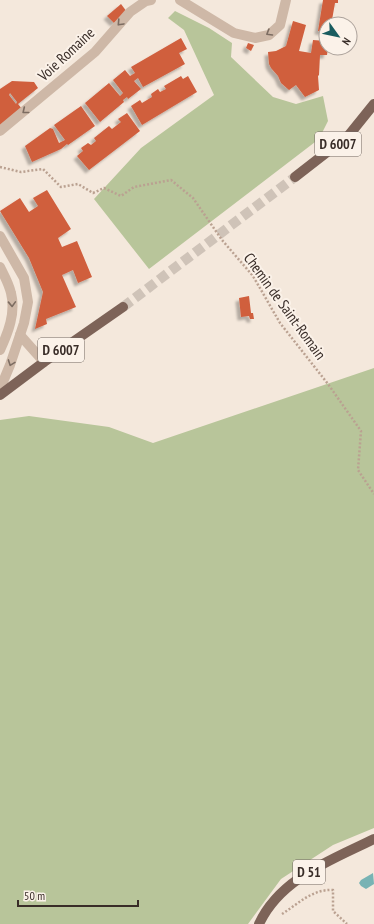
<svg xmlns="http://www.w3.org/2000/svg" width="374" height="924" viewBox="0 0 374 924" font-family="'PT Sans Narrow',sans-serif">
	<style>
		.green { fill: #b8c59a }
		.water { fill: #78b3b4 }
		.building { fill: #d05e3e; fill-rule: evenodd; filter: url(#shadow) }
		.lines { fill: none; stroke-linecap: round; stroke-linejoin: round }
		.primary-tunnel { stroke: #cfc3b8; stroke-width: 10; stroke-dasharray: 10 5; stroke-linecap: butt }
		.path { stroke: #baa191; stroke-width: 2.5; stroke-dasharray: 2 2; stroke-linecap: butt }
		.street { stroke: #ceb8a7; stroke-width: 10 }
		.primary { stroke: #7d6358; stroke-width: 10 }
		.oneway { stroke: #7c6c61 }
		.labels { text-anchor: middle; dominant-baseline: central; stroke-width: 4; stroke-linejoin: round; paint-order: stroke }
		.shield { fill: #fbf2e9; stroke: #736862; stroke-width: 1 }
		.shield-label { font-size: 14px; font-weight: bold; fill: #392d28 }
		.street-label { font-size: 15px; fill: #392d28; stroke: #fbf2e9 }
	</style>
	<defs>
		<filter id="shadow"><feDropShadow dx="-3.5" dy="3.5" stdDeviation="1" flood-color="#0004"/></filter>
	</defs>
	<rect width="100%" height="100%" fill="#f4e8dc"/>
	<!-- green -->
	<g class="green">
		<polygon points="175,11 209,28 232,43 231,57 273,97 296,104 323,96 328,121 319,139 149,269 94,199 141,148 214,95 184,30 168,18"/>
		<polygon points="374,368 374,828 333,845 281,879 248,924 0,924 0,420 29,416 109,427 153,443"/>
	</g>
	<!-- water -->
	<polygon class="water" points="373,873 374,884 366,889 361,886 359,883 361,880"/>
	<!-- building -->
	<g class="building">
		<polygon points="323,0 338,0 338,3 335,3 332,20 330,20 329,24 326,24 326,32 318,31"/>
		<polygon points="121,4 127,12 114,23 107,16"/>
		<polygon points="293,21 306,25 299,51 311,53 313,40 326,41 326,48 328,48 327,55 320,55 319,75 318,76 319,90 305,97 296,85 289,90 281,83 278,76 271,68 269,64 268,52 276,51 286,46"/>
		<polygon points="181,38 187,49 179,53 185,64 143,87 138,78 134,81 141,89 128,99 127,97 123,100 124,102 100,122 85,103 109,83 120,96 123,93 113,80 125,70 130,76 135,73 131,67"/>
		<polygon points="248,43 254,45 251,51 246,48"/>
		<polygon points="181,76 183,79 188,76 197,92 142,125 131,106 140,100 142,103 152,97 151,94 158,89 160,92 166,89 164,86"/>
		<path d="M12 81 34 82 38 88 18 104 23 110 0 127V89ZM10 93 17 102 16 104 9 95Z"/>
		<polygon points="81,106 95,126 68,145 67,144 61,149 32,162 25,146 50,128 53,129 59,143 65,140 54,125"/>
		<polygon points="127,113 140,131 89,170 77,156 83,151 81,148 88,143 91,145 96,141 94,138 109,126 112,129 121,122 118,119"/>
		<polygon points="47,190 71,229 58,238 62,247 77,241 92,277 78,283 73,270 62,275 76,307 46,319 47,324 35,329 43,292 29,258 0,211 20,198 29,212 38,206 33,198"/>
		<polygon points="249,296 251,313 253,313 254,319 250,319 249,316 241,317 239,298"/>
	</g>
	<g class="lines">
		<!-- primary-tunnel -->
		<polyline class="primary-tunnel" points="123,307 295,177"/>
		<!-- path -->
		<g class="path">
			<polyline points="0,167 21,172 43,169 61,187 78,184 93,193 104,188 121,196 134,187 171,180 193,198 222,240 253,276 280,323 328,384 361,431 358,470 374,494"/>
			<path d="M282 914C298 904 312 889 333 890V911L347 924"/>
		</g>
		<!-- street -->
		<g class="street">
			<polyline points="180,0 234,33 255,38 269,35 280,25 286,0"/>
			<polyline points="0,131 95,52 130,12 146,1 151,0"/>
			<polyline points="0,236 24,278 28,302 24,323 10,365 0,389"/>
			<path d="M0 267C4 275 9 284 11 293 16 313 8 333 0 350"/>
			<polyline points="20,335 44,362"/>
		</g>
		<!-- primary -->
		<g class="primary">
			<polyline points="295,177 349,135 374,104"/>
			<polyline points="0,395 44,362 123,307"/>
			<path d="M259 924C280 878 332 860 374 839"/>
		</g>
	</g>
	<!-- one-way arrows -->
	<defs><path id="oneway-chevron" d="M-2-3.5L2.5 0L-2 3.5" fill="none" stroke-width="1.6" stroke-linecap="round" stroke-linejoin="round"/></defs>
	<g class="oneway">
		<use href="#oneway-chevron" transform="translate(120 23) rotate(133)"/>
		<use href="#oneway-chevron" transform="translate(269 33) rotate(149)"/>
		<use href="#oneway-chevron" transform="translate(25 111) rotate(141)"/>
		<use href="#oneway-chevron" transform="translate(12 304) rotate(88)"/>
		<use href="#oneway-chevron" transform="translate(11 363) rotate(110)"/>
	</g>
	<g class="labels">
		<!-- shield labels -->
		<g class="shield">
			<rect x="315" y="132" width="46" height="24" rx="3"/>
			<rect x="38" y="338" width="46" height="24" rx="3"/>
			<rect x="293" y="860" width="32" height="24" rx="3"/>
		</g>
		<g class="shield-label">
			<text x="338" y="144">D 6007</text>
			<text x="61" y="350">D 6007</text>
			<text x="309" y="872">D 51</text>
		</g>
		<!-- street labels -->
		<g class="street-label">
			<text transform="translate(66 54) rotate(-43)">Voie Romaine</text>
			<text transform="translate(285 306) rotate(54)">Chemin de Saint-Romain</text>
		</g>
	</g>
	<!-- north arrow -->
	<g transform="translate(338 36) rotate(123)"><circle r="19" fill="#fbf2e9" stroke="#ada39c"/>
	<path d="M0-3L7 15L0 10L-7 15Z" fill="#195c5f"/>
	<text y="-6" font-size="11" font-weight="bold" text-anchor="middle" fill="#392d28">N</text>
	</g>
	<!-- scale -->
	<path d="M18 900v6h120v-6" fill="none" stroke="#392d28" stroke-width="2"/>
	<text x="24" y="900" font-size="12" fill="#392d28" stroke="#fbf2e9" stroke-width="3" paint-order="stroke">50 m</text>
</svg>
